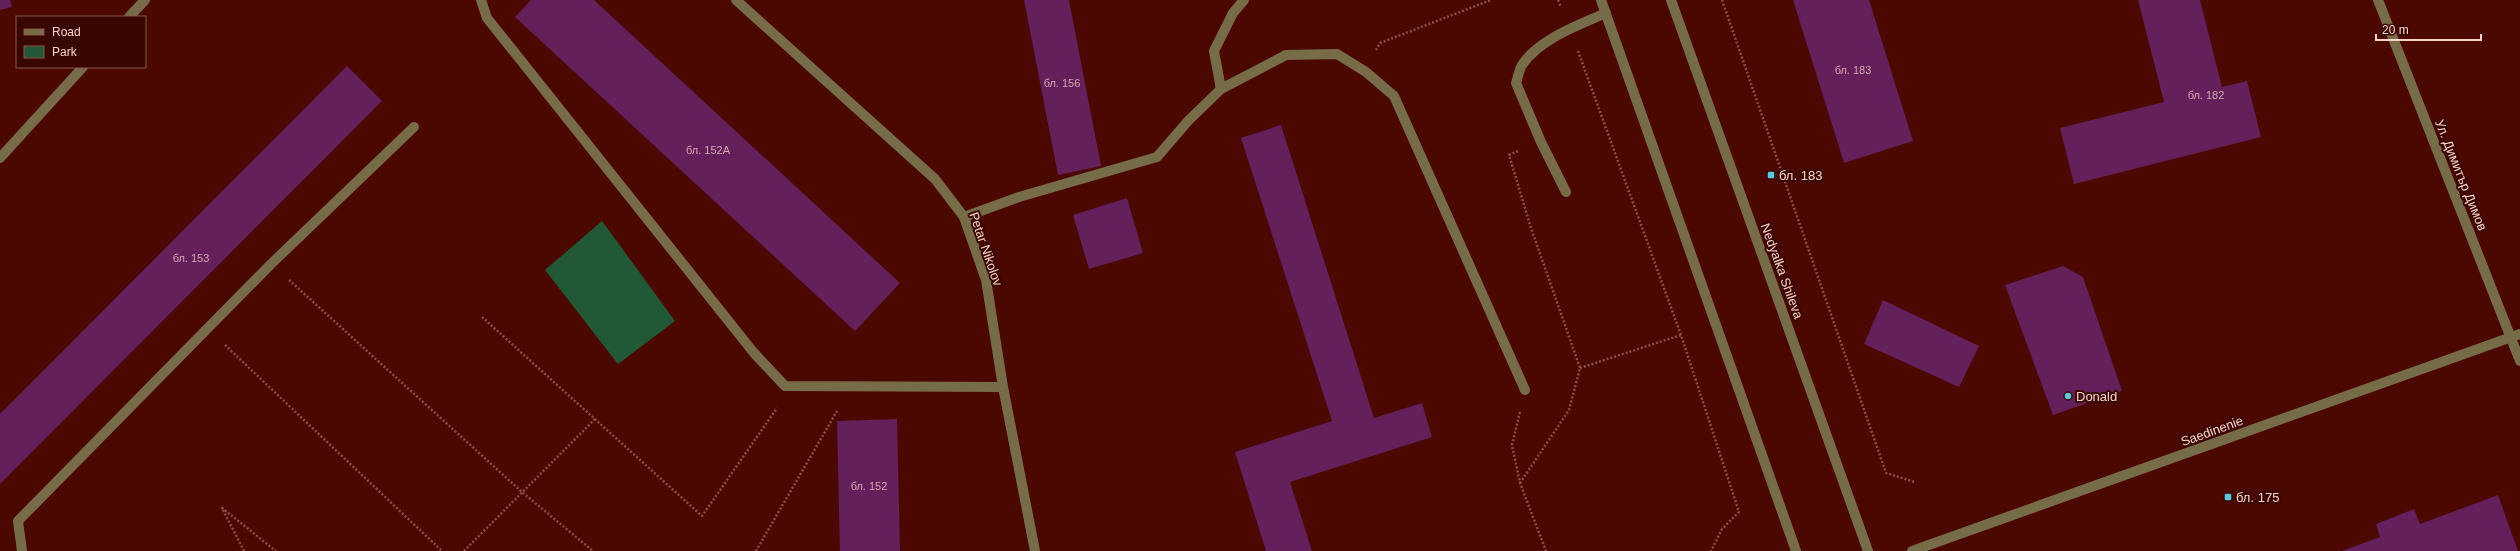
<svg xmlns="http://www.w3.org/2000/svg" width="2520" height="551" viewBox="0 0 2520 551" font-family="Helvetica,sans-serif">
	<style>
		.green { fill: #215836 }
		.building { fill: #63205a }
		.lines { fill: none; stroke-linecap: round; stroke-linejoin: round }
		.path { stroke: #894f46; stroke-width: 2.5; stroke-dasharray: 2 2; stroke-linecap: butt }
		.minor { stroke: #776c48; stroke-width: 10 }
		.poi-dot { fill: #56c9e1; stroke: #390701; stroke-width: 1.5 }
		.labels { text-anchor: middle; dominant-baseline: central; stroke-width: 4; stroke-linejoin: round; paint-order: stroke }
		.number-label { font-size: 11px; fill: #d7a7ae }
		.poi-label { font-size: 13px; fill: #fed4ca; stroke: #390701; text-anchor: start }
		.street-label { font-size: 13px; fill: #fed4ca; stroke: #390701 }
	</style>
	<rect width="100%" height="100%" fill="#4b0800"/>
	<!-- green -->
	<polygon class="green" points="602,221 675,321 618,364 545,270"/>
	<!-- building -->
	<g class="building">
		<polygon points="0,0 10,0 12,7 0,10"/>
		<polygon points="531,0 594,0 900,283 855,331 515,17"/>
		<polygon points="1024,0 1069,0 1101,166 1058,175"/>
		<polygon points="1793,0 1869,0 1913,141 1844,163"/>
		<polygon points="2138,0 2200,0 2222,87 2247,81 2261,137 2074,184 2060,128 2164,102"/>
		<polygon points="347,66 382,101 0,484 0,414"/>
		<polygon points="1281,125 1374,418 1422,403 1432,437 1290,482 1312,551 1266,551 1235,452 1332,421 1241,138"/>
		<polygon points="1127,198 1143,253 1089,269 1073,215"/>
		<polygon points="2063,266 2083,277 2122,391 2053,415 2005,285"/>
		<polygon points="1883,300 1979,346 1959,387 1864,344"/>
		<polygon points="897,419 900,551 840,551 837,421"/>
		<polygon points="2498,495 2518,551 2342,551 2380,537 2376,524 2414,509 2420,524"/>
	</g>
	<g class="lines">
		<!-- path -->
		<g class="path">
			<polyline points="1558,0 1561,7"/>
			<polyline points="1722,0 1886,473 1915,482"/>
			<polyline points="1376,50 1380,43 1491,0"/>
			<polyline points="1578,51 1681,335 1739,512 1722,529 1711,551"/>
			<polyline points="1518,151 1509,155 1531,228 1580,368 1569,410 1520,483"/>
			<polyline points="289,280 522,492 593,551"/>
			<polyline points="482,317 702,516 777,408"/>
			<polyline points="225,345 442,551"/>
			<polyline points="1580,368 1681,335"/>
			<polyline points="1520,412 1512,445 1520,483 1546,551"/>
			<polyline points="244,551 222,508 276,551"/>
			<polyline points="464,551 595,419"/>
			<polyline points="756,551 837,411"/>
		</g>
		<!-- minor -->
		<g class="minor">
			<polyline points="481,0 487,18 754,353 785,386 1003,387"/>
			<polyline points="736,0 935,179 964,217 986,280 1003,387 1035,551"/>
			<polyline points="1601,0 1796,551"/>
			<polyline points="1671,0 1868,551"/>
			<polyline points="2378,0 2520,361"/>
			<polyline points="129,17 145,0"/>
			<polyline points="1221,89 1214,51 1233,13 1244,0"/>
			<polyline points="0,158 83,67"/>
			<path d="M1566 192 1541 142 1516 83C1518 77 1519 70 1522 65 1539 39 1579 25 1606 13"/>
			<polyline points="964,217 1019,197 1157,157 1188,121 1221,89 1286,55 1337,54 1366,72 1394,96 1525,390"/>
			<polyline points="22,551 18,521 271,264 414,127"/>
			<polyline points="1912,551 2520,334"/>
		</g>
	</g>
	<!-- markers -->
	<g class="poi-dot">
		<rect x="1767" y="171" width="8" height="8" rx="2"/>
		<circle cx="2068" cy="396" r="4"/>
		<rect x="2224" y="493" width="8" height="8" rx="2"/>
	</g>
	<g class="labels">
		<!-- number labels -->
		<g class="number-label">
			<text x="1853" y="70">бл. 183</text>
			<text x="1062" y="83">бл. 156</text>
			<text x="2206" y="95">бл. 182</text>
			<text x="708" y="150">бл. 152А</text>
			<text x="191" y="258">бл. 153</text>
			<text x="869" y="486">бл. 152</text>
		</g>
		<!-- poi labels -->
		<g class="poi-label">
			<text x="1779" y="175">бл. 183</text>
			<text x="2076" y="396">Donald</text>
			<text x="2236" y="497">бл. 175</text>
		</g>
		<!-- street labels -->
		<g class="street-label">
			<text transform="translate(2461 175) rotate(68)">Ул. Димитър Димов</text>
			<text transform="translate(986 249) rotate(71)">Petar Nikolov</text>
			<text transform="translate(1782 271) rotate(70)">Nedyalka Shileva</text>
			<text transform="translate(2212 431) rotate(-20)">Saedinenie</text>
		</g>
	</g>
	<!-- legend -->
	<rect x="16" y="16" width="130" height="52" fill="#390701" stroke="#885951"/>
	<rect x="24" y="29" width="20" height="6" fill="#776c48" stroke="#885951"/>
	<text x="52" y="36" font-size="12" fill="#fed4ca">Road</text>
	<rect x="24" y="46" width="20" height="12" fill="#215836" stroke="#885951"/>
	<text x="52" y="56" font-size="12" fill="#fed4ca">Park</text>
	<!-- scale -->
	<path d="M2376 34v6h105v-6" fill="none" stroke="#fed4ca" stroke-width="2"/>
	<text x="2382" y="34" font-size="12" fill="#fed4ca" stroke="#390701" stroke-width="3" paint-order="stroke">20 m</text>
</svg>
